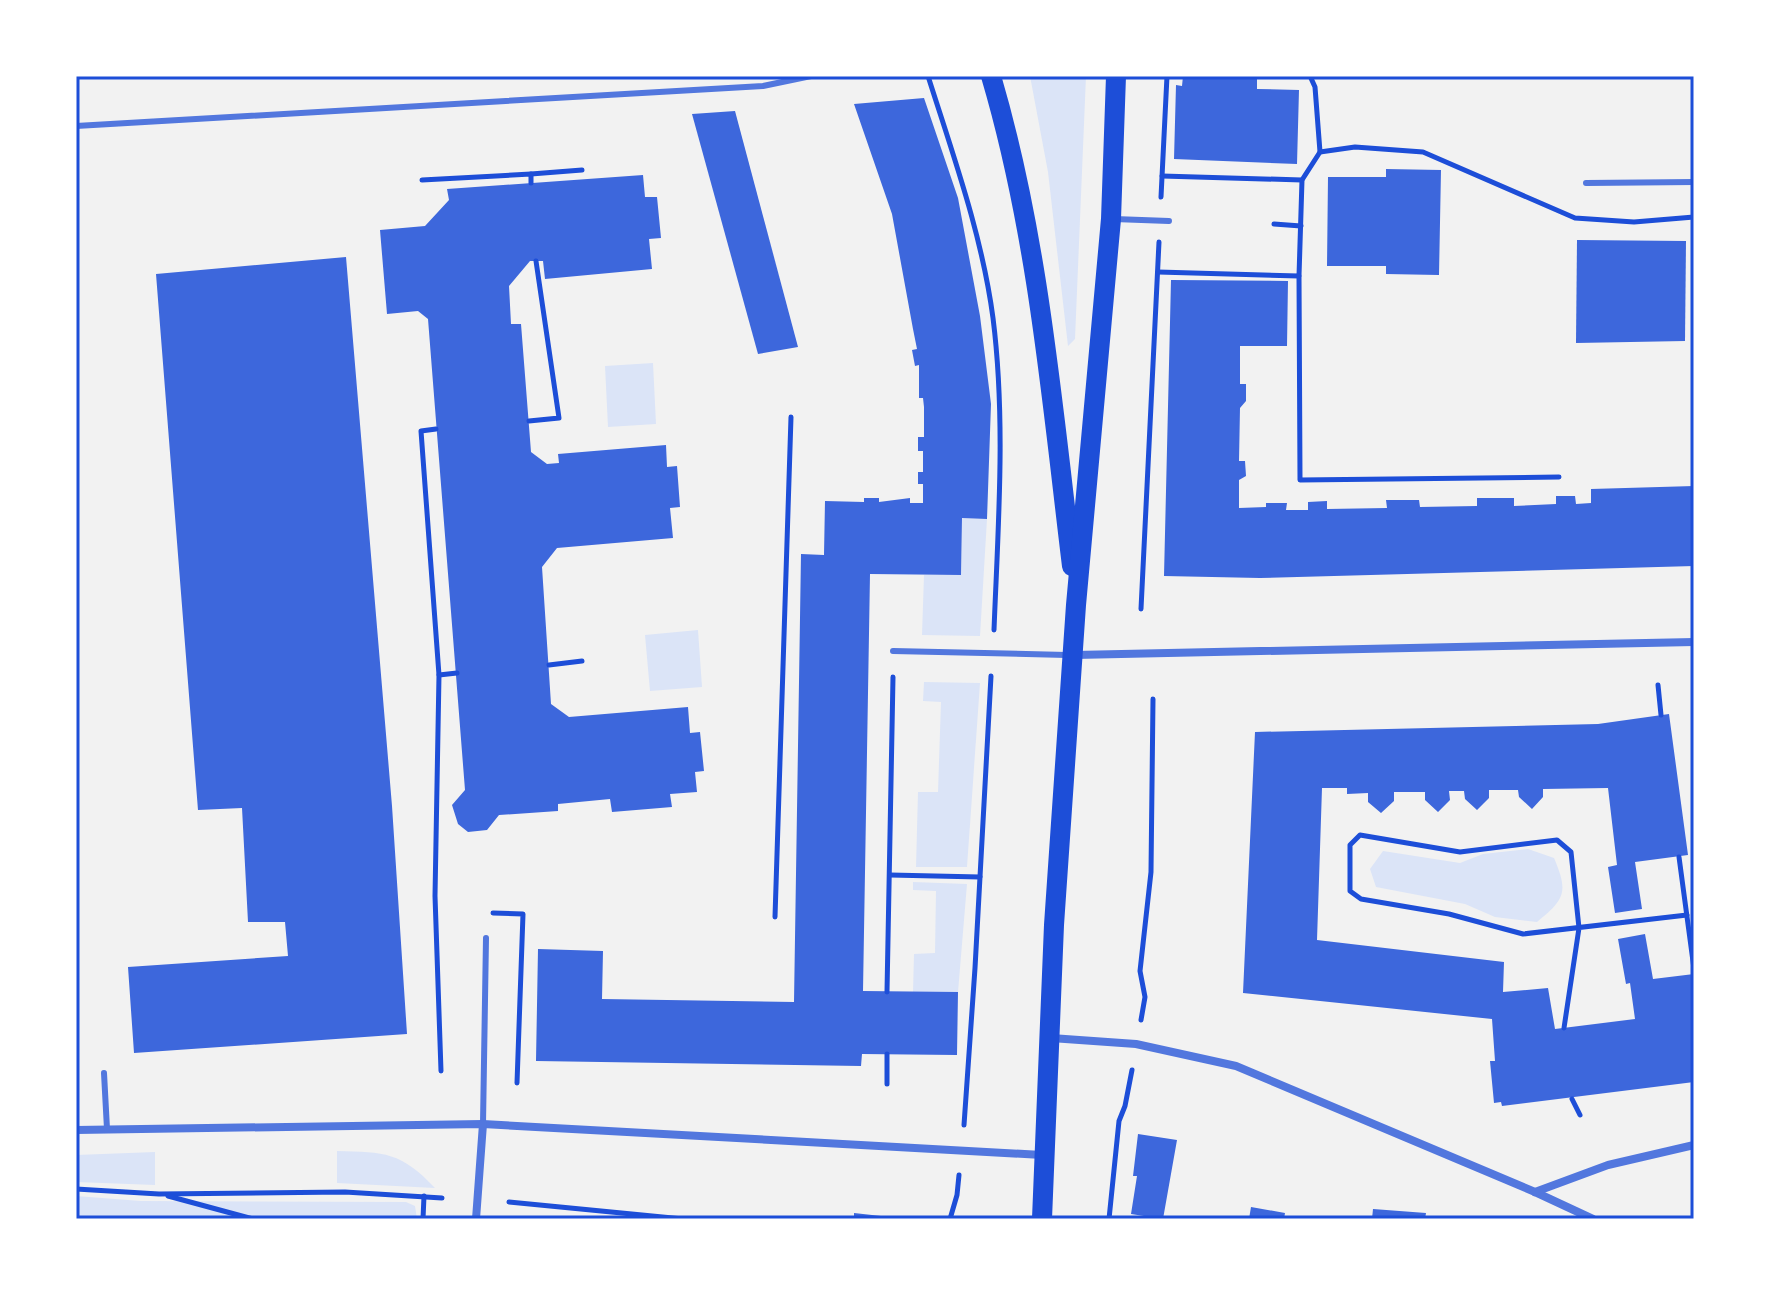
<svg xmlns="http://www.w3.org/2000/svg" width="1770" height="1295" viewBox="0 0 1770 1295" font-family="Jost,sans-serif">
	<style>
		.green { fill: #dbe4f7 }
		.building { fill: #3d67dc }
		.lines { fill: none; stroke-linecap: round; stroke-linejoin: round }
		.path { stroke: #1d4ed8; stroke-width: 5 }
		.service { stroke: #5277de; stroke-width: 6 }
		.minor { stroke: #5277de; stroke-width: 8 }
		.primary { stroke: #1d4ed8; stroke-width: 20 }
		.neatline { fill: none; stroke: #1d4ed8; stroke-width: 3 }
	</style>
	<rect width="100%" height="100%" fill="#f2f2f2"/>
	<!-- green -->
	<g class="green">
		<polygon points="1030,76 1086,76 1075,339 1068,346 1048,172"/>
		<polygon points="653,363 656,424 608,427 605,366"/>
		<polygon points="962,518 987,519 980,636 922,635 924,575 961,575"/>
		<polygon points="698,630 702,687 650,691 645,635"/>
		<polygon points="924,682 980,683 967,867 916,867 918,792 938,792 941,702 923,701"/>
		<path d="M1528 849 1554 858C1568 891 1566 899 1537 922L1495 917 1465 904 1376 887 1370 869 1383 851 1460 863 1483 854Z"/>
		<polygon points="913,882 967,884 958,992 913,992 914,954 935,953 936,891 913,890"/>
		<path d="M337 1151C385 1152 401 1152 435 1188L337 1183Z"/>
		<polygon points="155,1152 155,1185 76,1182 76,1155"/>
		<polygon points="76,1196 141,1201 406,1202 415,1206 417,1219 76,1219"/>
	</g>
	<!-- building -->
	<g class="building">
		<polygon points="1183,76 1257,76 1257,89 1299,90 1297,164 1174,159 1176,85 1182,86"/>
		<polygon points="924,98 958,198 980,316 991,404 987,519 962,518 961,575 870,574 863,991 958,992 957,1055 862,1054 861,1066 536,1061 538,949 603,951 602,999 794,1002 801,554 824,555 825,501 864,502 864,498 879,498 879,502 910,498 910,503 923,503 923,484 918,484 918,472 923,472 923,451 918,451 918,437 924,437 924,407 923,398 919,398 919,365 915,366 912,350 917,349 913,329 892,214 854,104"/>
		<polygon points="735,111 798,347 758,354 692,114"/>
		<polygon points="1386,169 1441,170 1439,275 1386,274 1386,266 1327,266 1328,177 1386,177"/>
		<polygon points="643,175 645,197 657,197 661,238 649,239 652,269 545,279 543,261 530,261 509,286 511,324 521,324 531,452 547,464 559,463 558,454 666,445 667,467 677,466 680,507 670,508 673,538 557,548 542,567 551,704 569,717 688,707 690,733 700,732 704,771 695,772 697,792 670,794 672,807 612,812 610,799 558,804 558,811 499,815 487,830 468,832 458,824 452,805 465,790 428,319 418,311 387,314 380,230 425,226 449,200 447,189"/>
		<polygon points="1577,240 1686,241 1685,341 1576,343"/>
		<polygon points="346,257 392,806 407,1034 134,1053 128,967 288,956 285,922 248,922 242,808 198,810 156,274"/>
		<polygon points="1171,280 1288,281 1287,346 1240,346 1240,384 1246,384 1246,401 1240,408 1239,461 1245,461 1246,476 1239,480 1239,508 1266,507 1266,503 1287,503 1286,510 1308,510 1308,502 1327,501 1327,509 1387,508 1386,500 1419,500 1420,507 1477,506 1477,498 1514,498 1514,506 1556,504 1556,496 1575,496 1576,504 1591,503 1591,489 1694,486 1694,566 1260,578 1164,576"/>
		<polygon points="1669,714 1688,855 1635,862 1642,909 1615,913 1608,867 1617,865 1608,788 1543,789 1543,797 1532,809 1519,797 1518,790 1489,790 1489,798 1477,810 1465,799 1464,791 1449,791 1450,800 1438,812 1425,800 1425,792 1394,792 1394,801 1381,813 1368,802 1368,793 1347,794 1347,788 1322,788 1317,940 1504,962 1503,992 1548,988 1555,1029 1635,1019 1630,983 1626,984 1618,939 1645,934 1653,979 1694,974 1694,1082 1502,1106 1501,1102 1494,1103 1490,1061 1495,1061 1492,1019 1243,993 1255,732 1598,724"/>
		<polygon points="1138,1134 1177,1140 1163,1219 1131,1214 1137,1176 1133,1176"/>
		<polygon points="1251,1207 1285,1213 1284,1219 1249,1219"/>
		<polygon points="1373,1209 1426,1213 1425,1219 1372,1219"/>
		<polygon points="854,1213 881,1216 881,1219 854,1219"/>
	</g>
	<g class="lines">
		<!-- path -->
		<g class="path">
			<path d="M928 76C953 155 982 235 993 318 1006 421 998 527 994 630"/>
			<polyline points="1320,152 1355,147 1423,152 1575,218 1634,222 1694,217"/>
			<polyline points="531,174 582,170"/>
			<polyline points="1162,176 1302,180"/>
			<polyline points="422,180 531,174 531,183"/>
			<polyline points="1161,197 1167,76"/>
			<polyline points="1274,224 1301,226"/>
			<polyline points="1158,272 1299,276 1302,180 1320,152 1315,87 1310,76"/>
			<polyline points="1299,276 1300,480 1559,477"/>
			<polyline points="529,421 559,418 536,261"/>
			<polyline points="436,429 421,431 439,675 435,896 441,1071"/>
			<polyline points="1141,609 1159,242"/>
			<polyline points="549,665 582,661"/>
			<polyline points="439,675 457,673"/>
			<polyline points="1658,685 1661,715"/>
			<polyline points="1679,857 1694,969"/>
			<polyline points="890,875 980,877"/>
			<polyline points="493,913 523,914 517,1083"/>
			<polyline points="775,917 791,417"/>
			<polyline points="887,992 893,677"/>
			<polyline points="1141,1020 1145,997 1140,971 1151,872 1153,699"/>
			<polyline points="1564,1028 1579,928 1571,852 1557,840 1460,852 1360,835 1350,845 1350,891 1361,899 1449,914 1523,934 1687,915"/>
			<polyline points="887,1054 887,1084"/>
			<polyline points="1572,1099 1580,1115"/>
			<polyline points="964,1125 975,968 991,676"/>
			<polyline points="76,1189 159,1194 345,1192 442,1198"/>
			<polyline points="168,1196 253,1219"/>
			<polyline points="509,1202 683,1219"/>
			<polyline points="423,1219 424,1196"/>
			<polyline points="950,1219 957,1195 959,1175"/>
			<polyline points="1109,1219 1119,1121 1125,1106 1132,1070"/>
		</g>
		<!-- service -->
		<g class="service">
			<polyline points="76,126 763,86 811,76"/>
			<polyline points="1586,183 1694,182"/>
			<polyline points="1114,219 1169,221"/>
			<polyline points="893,651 1067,655"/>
			<polyline points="104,1073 107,1129"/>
			<polyline points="483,1124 486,938"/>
		</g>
		<!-- minor -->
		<g class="minor">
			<polyline points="1075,655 1694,642"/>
			<polyline points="1051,1038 1136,1044 1236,1066 1535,1192 1593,1219"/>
			<polyline points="76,1130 483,1124 1042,1155"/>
			<polyline points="1535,1192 1608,1165 1694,1145"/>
			<polyline points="476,1219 483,1124"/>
		</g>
		<!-- primary -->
		<g class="primary">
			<path d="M991 76C1038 235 1052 402 1072 566"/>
			<polyline points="1042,1219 1054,925 1076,605 1111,219 1116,76"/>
		</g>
	</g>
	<!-- border -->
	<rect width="1770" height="1295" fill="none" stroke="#ffffff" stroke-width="156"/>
	<rect x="78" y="78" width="1614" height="1139" class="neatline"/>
</svg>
